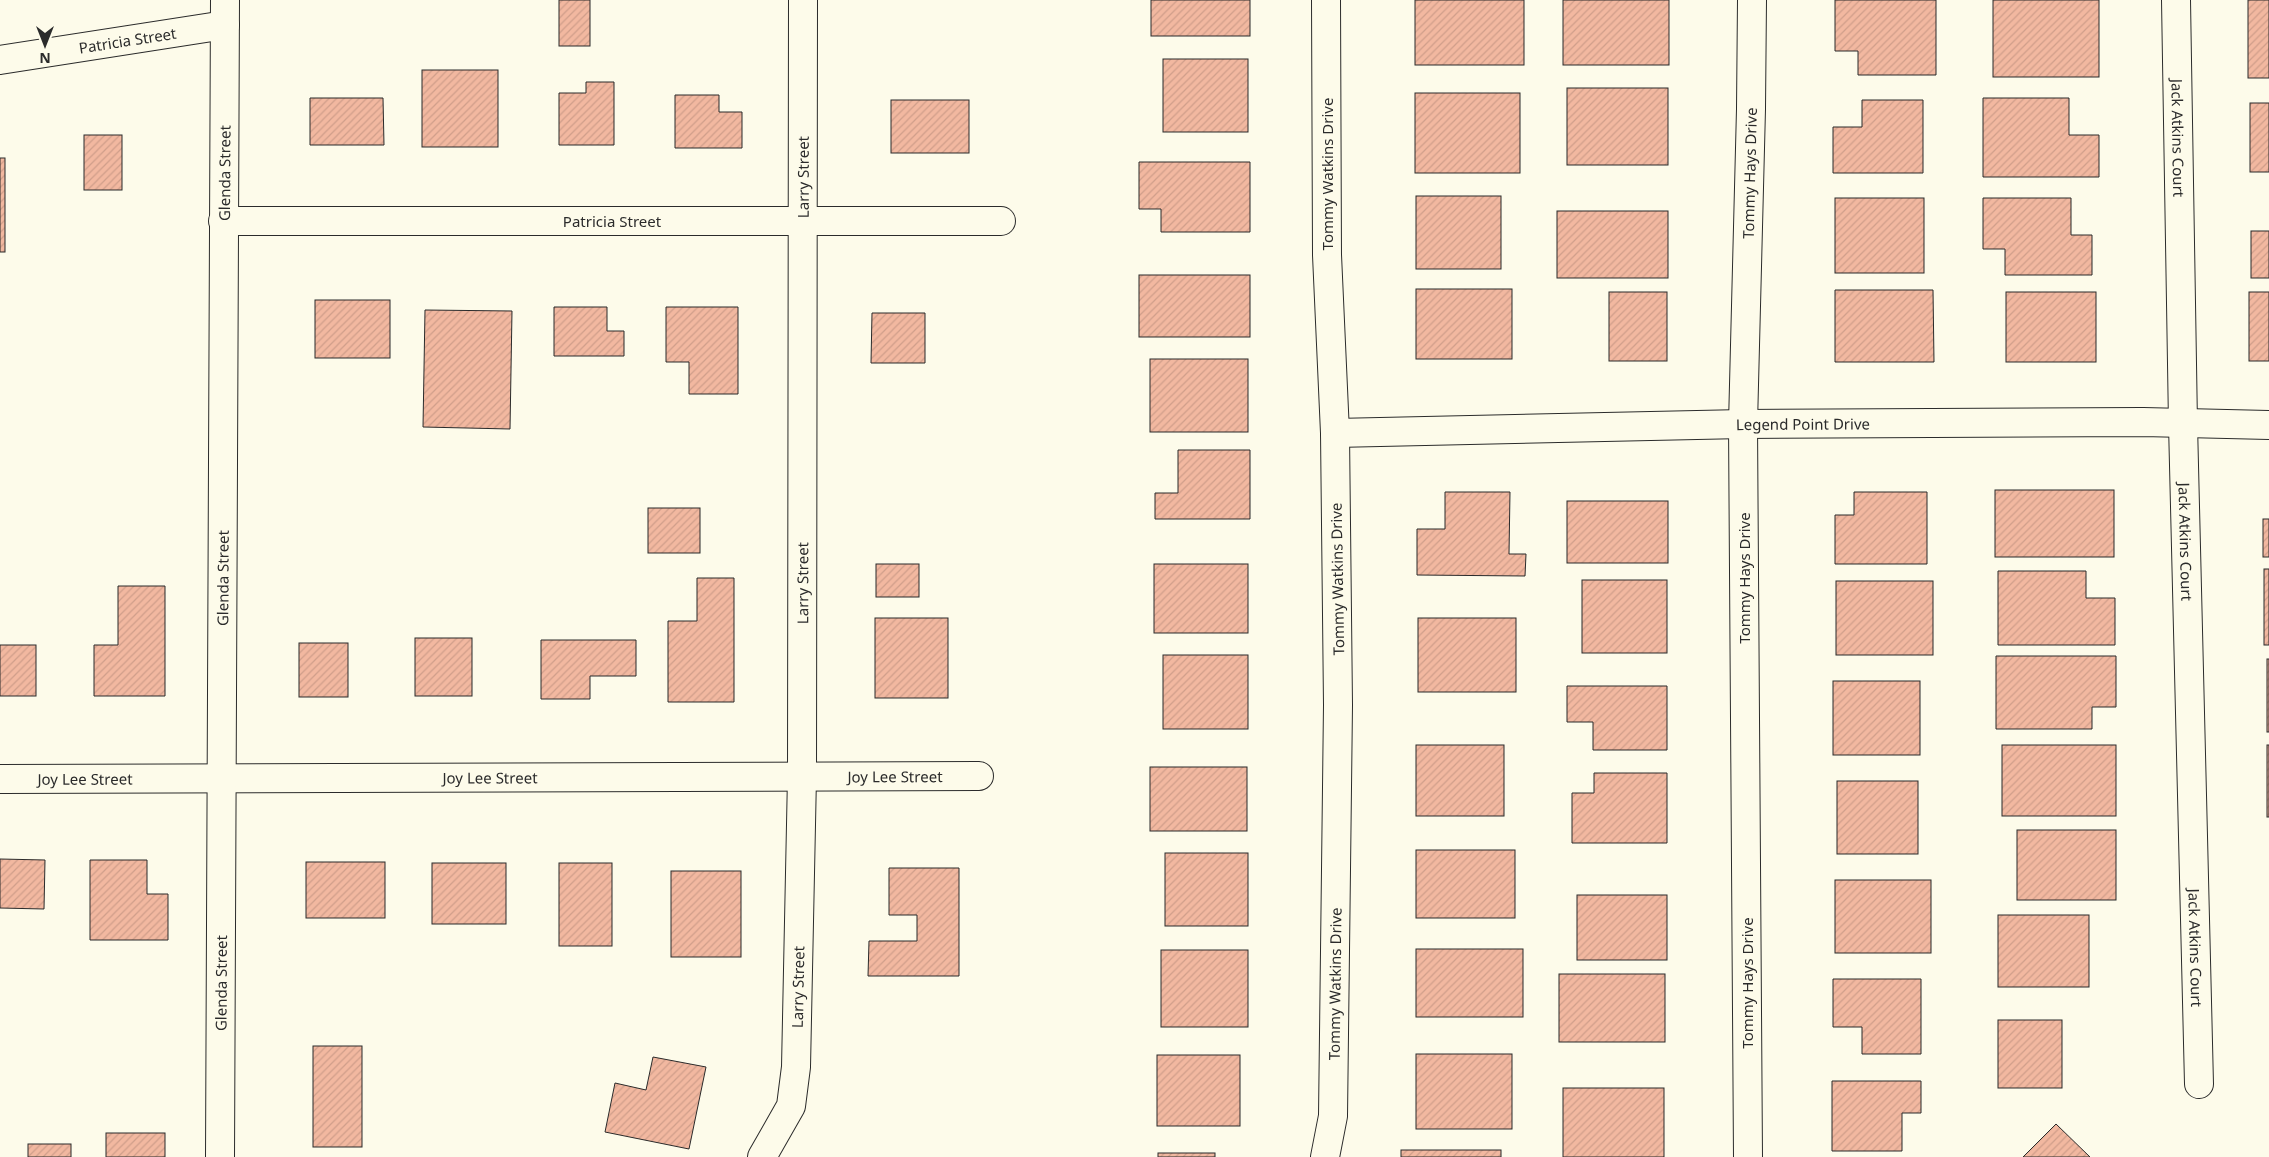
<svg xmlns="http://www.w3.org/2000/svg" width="2269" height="1157" viewBox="0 0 2269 1157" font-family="'Noto Sans',sans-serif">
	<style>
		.building { fill: url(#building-hatch); stroke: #2b2b2b }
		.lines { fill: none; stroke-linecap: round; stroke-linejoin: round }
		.minor-casing { stroke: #2b2b2b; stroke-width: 30 }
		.minor { stroke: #fdfbea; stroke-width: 28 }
		.labels { text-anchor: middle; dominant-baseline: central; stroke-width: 4; stroke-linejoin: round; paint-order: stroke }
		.street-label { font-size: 15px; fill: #2b2b2b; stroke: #fdfbea }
	</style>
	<defs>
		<pattern id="building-hatch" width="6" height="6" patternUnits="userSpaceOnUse" patternTransform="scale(1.25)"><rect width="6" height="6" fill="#f2b8a0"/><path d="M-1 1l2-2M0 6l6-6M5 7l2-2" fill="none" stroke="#d09e8a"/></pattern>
	</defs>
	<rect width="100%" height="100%" fill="#fdfbea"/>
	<!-- building -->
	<g class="building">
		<rect x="559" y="0" width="31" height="46"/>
		<rect x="1151" y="0" width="99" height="36"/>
		<rect x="1415" y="0" width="109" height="65"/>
		<rect x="1563" y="0" width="106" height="65"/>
		<polygon points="1835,0 1936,0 1936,75 1858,75 1858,51 1835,51"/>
		<rect x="1993" y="0" width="106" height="77"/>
		<rect x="2248" y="0" width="21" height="78"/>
		<rect x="1163" y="59" width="85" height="73"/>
		<rect x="422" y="70" width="76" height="77"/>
		<polygon points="586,82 614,82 614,145 559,145 559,93 586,93"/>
		<rect x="1567" y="88" width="101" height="77"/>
		<rect x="1415" y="93" width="105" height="80"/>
		<polygon points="675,95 719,95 719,112 742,112 742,148 675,148"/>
		<polygon points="310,98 383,98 384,145 310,145"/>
		<polygon points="1983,98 2069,98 2069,135 2099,135 2099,177 1983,177"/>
		<rect x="891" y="100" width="78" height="53"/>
		<polygon points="1862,100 1923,100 1923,173 1833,173 1833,127 1862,127"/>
		<rect x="2250" y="103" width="19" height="69"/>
		<rect x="84" y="135" width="38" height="55"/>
		<rect x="0" y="158" width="5" height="94"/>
		<polygon points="1139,162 1250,162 1250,232 1161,232 1161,209 1139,209"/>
		<rect x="1416" y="196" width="85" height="73"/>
		<rect x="1835" y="198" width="89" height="75"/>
		<polygon points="1983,198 2071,198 2071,235 2092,235 2092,275 2005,275 2005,249 1983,249"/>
		<rect x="1557" y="211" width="111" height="67"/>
		<rect x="2251" y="231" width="18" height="47"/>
		<rect x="1139" y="275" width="111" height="62"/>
		<rect x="1416" y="289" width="96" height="70"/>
		<polygon points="1835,290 1933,290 1934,362 1835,362"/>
		<rect x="1609" y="292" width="58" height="69"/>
		<rect x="2006" y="292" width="90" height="70"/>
		<rect x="2249" y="292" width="20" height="69"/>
		<rect x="315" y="300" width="75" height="58"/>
		<polygon points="554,307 607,307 607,331 624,331 624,356 554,356"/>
		<polygon points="666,307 738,307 738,394 689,394 689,362 666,362"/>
		<polygon points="425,310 512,311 510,429 423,427"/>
		<polygon points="872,313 925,313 925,363 871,363"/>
		<rect x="1150" y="359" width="98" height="73"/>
		<polygon points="1178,450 1250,450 1250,519 1155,519 1155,493 1178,493"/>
		<rect x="1995" y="490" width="119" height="67"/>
		<polygon points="1445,492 1510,492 1509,554 1526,554 1525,576 1417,575 1417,529 1445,529"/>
		<polygon points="1854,492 1927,492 1927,564 1835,564 1835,515 1854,515"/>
		<rect x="1567" y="501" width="101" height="62"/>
		<rect x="648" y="508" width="52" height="45"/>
		<rect x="2263" y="519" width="6" height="38"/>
		<rect x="876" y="564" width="43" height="33"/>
		<rect x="1154" y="564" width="94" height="69"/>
		<rect x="2264" y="569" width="5" height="76"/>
		<polygon points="1998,571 2086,571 2086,598 2115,598 2115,645 1998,645"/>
		<polygon points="697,578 734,578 734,702 668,702 668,621 697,621"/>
		<rect x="1582" y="580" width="85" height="73"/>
		<rect x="1836" y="581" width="97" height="74"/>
		<polygon points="118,586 165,586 165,696 94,696 94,645 118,645"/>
		<rect x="875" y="618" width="73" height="80"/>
		<rect x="1418" y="618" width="98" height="74"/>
		<rect x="415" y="638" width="57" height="58"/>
		<polygon points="541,640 636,640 636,676 590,676 590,699 541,699"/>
		<rect x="299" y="643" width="49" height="54"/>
		<rect x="0" y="645" width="36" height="51"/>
		<rect x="1163" y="655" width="85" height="74"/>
		<polygon points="1996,656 2116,656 2116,707 2092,707 2092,729 1996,729"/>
		<rect x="2267" y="659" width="2" height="73"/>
		<rect x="1833" y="681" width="87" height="74"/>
		<polygon points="1567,686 1667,686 1667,750 1593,750 1593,722 1567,722"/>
		<rect x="1416" y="745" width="88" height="71"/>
		<rect x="2002" y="745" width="114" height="71"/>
		<rect x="2267" y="745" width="2" height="72"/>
		<rect x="1150" y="767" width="97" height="64"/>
		<polygon points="1594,773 1667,773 1667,843 1572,843 1572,793 1594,793"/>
		<rect x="1837" y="781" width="81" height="73"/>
		<rect x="2017" y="830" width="99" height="70"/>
		<rect x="1416" y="850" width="99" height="68"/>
		<rect x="1165" y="853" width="83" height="73"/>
		<polygon points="0,859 45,860 44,909 0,908"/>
		<polygon points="90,860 147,860 147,894 168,894 168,940 90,940"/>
		<rect x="306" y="862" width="79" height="56"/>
		<rect x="432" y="863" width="74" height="61"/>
		<rect x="559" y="863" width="53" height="83"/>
		<polygon points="889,868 959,868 959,976 868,976 869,941 917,941 917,915 889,915"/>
		<rect x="671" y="871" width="70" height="86"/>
		<rect x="1835" y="880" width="96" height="73"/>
		<rect x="1577" y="895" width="90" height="65"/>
		<rect x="1998" y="915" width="91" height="72"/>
		<rect x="1416" y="949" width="107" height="68"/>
		<rect x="1161" y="950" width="87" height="77"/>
		<rect x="1559" y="974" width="106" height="68"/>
		<polygon points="1833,979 1921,979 1921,1054 1862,1054 1862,1027 1833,1027"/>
		<rect x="1998" y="1020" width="64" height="68"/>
		<rect x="313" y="1046" width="49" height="101"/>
		<rect x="1416" y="1054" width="96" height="75"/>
		<rect x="1157" y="1055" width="83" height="71"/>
		<polygon points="653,1057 706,1067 689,1149 605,1132 615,1083 646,1090"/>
		<polygon points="1832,1081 1921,1081 1921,1113 1902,1113 1902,1151 1832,1151"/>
		<rect x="1563" y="1088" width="101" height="69"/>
		<polygon points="2056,1124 2090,1157 2023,1157"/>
		<rect x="106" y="1133" width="59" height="24"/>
		<rect x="28" y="1144" width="43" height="13"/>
		<rect x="1401" y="1150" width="100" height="7"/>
		<rect x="1158" y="1153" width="57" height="4"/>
	</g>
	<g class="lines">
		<defs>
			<g id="minor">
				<path id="s1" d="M2176 0 2183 424 2199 1084"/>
				<path id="s2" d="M0 60 225 25"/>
				<path id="s3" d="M223 221H1001"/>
				<path id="s4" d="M1335 433 1743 424 2143 422 2269 425"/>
				<path id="s5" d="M0 779 979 776"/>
				<path id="s6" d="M220 1157 225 0"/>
				<path id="s7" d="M762 1157 791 1106 796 1067 802 776 803 0"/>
				<path id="s8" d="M1325 1157 1333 1116 1338 705 1335 433 1327 255 1326 0"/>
				<path id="s9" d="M1748 1157 1743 424 1751 109 1752 0"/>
			</g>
		</defs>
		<!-- minor casing -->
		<use href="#minor" class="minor-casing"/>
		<!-- minor -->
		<use href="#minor" class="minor"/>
	</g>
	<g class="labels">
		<!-- street labels -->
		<g class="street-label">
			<text stroke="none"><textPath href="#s2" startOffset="129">Patricia Street</textPath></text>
			<text stroke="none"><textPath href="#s1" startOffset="138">Jack Atkins Court</textPath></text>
			<text stroke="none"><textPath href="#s6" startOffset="984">Glenda Street</textPath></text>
			<text transform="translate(1327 174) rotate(-90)">Tommy Watkins Drive</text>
			<text stroke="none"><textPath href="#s9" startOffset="984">Tommy Hays Drive</textPath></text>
			<text stroke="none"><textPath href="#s7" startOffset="988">Larry Street</textPath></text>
			<text stroke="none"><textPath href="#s3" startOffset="389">Patricia Street</textPath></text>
			<text stroke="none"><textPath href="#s4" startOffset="468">Legend Point Drive</textPath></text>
			<text stroke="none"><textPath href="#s1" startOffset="542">Jack Atkins Court</textPath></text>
			<text stroke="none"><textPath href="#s6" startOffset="579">Glenda Street</textPath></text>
			<text transform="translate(1744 578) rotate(-90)">Tommy Hays Drive</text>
			<text transform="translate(1337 579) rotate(-91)">Tommy Watkins Drive</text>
			<text stroke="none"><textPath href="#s7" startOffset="582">Larry Street</textPath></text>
			<text stroke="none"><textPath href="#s5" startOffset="895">Joy Lee Street</textPath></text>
			<text stroke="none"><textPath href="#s5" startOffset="490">Joy Lee Street</textPath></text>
			<text stroke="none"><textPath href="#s5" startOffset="85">Joy Lee Street</textPath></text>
			<text stroke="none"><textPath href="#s1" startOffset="948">Jack Atkins Court</textPath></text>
			<text stroke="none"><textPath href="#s6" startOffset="174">Glenda Street</textPath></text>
			<text transform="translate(1747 983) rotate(-90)">Tommy Hays Drive</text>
			<text stroke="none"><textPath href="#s8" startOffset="174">Tommy Watkins Drive</textPath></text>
			<text stroke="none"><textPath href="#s7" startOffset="178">Larry Street</textPath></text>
		</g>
	</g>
	<!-- north arrow -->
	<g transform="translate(45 45) rotate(180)" stroke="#fdfbea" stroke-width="4" paint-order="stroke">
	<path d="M0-4L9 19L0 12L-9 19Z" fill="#2b2b2b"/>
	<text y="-8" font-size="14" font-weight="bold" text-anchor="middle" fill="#2b2b2b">N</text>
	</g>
</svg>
